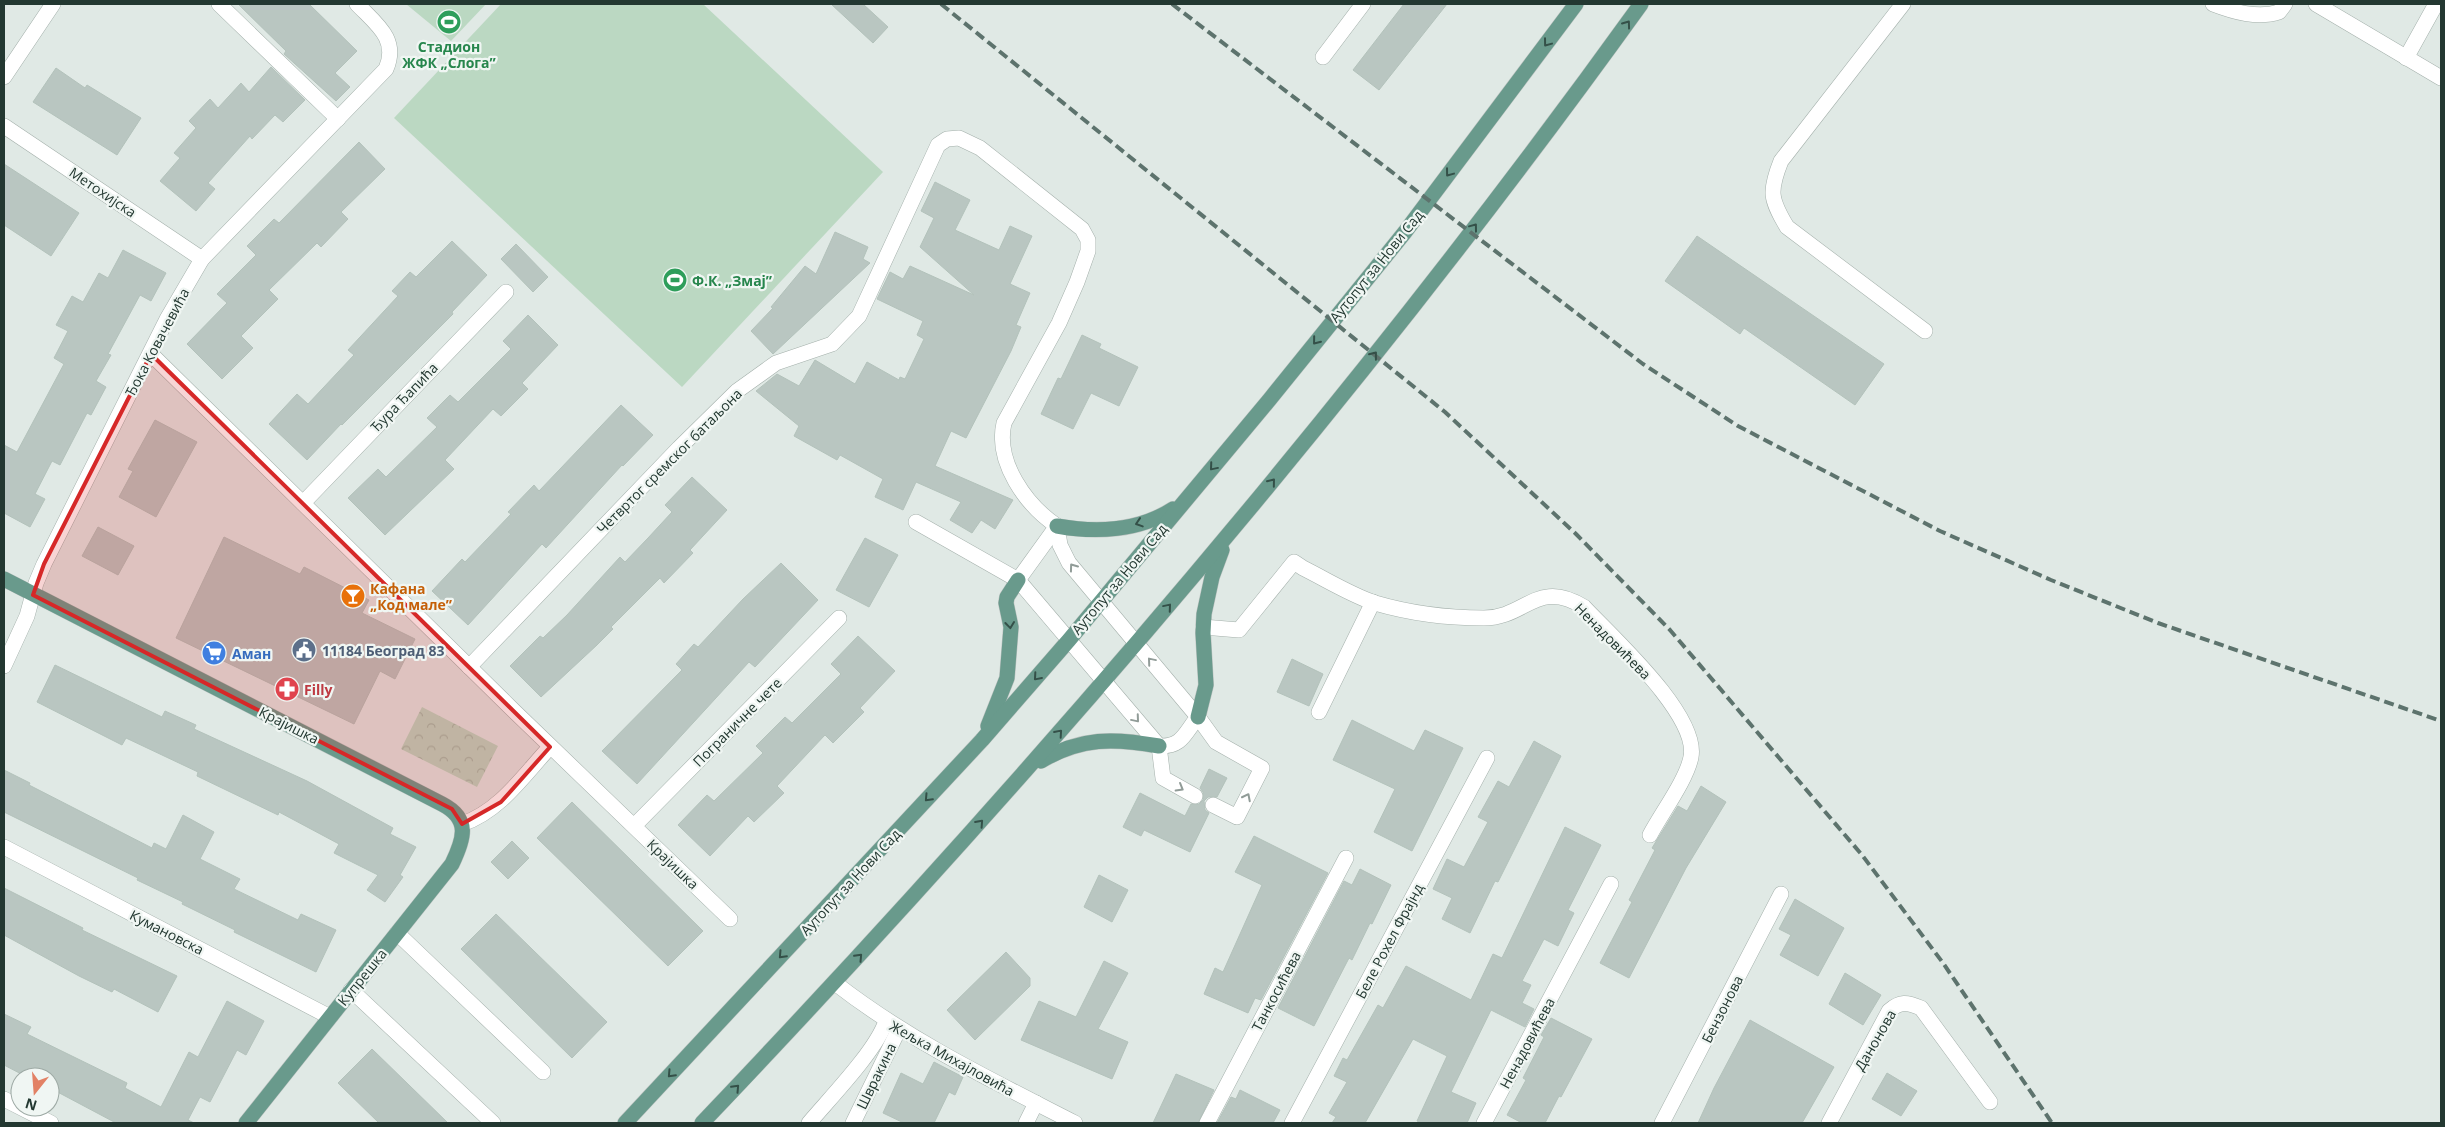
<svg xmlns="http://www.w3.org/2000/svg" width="2445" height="1127" viewBox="0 0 2445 1127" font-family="'Open Sans',sans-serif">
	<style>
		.green { fill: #bbd8c2 }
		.park { fill: url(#park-crowns) }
		.building { fill: #b9c6c1; stroke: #b3c2bb }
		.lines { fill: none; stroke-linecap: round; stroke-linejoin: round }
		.minor-casing { stroke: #a4b0ab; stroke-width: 16 }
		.major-casing { stroke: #bdc3c1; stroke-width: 16 }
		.minor { stroke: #fff; stroke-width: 15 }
		.major { stroke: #699a8c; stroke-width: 15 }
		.rail { stroke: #5d736d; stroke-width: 4; stroke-dasharray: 10 5; stroke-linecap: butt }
		.oneway { stroke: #345048 }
		.oneway2 { stroke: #919c98 }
		.marked { fill: #d62828; fill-opacity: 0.2; stroke: #d62828; stroke-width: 4; stroke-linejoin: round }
		.labels { text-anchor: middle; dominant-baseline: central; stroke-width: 4.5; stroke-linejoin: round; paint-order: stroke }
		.leisure-label { font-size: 14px; font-weight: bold; fill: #27864d; stroke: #f0f6f3 }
		.street-label { font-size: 14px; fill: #233831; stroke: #f0f6f3 }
		.food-label { font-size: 14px; font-weight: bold; fill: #c56008; stroke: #f0f6f3; text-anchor: start }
		.service-label { font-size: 14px; font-weight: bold; fill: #4e5e75; stroke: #f0f6f3; text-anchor: start }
		.shop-label { font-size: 14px; font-weight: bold; fill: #366cbe; stroke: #f0f6f3; text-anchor: start }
		.health-label { font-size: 14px; font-weight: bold; fill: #be3a42; stroke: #f0f6f3; text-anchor: start }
	</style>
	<defs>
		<pattern id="park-crowns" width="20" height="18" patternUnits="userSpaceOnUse" patternTransform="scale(1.25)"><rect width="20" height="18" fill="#bbd8c2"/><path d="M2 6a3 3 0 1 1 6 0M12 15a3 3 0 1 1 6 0" fill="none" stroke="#a0baa7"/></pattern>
	</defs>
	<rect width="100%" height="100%" fill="#e0e9e5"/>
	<!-- green -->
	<g class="green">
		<polygon points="406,4 486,4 451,41"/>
		<polygon points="501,4 703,4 883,172 682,387 394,118"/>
	</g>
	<!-- park -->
	<polygon class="park" points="422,707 498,746 477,787 401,749"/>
	<!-- building -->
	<g class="building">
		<polygon points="238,4 309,4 357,51 335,73 350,87 336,101 284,54 286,51"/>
		<polygon points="831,4 863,4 888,27 873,43"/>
		<polygon points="1404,4 1447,4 1379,90 1353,70"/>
		<polygon points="271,67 305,100 283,122 275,115 252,139 250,136 208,183 215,189 196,211 160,181 180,158 174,153 196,128 189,121 210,99 218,108 241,83 249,92"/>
		<polygon points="56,68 85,88 87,85 141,118 117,155 33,102"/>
		<polygon points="359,142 385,169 341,212 348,219 321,247 317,243 269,290 278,299 241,336 253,348 222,379 187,344 227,303 217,294 256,255 247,246 274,219 279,223"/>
		<polygon points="4,164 79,213 51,256 4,225"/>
		<polygon points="935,182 970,200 955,230 999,250 1010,226 1032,236 1010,284 1030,293 1016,325 1021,327 1011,351 966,438 951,431 935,466 1013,500 995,529 981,520 972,533 950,520 961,502 916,482 903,510 875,497 883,479 840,455 837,460 794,436 799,426 756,391 777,374 799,386 815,360 855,384 867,362 899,380 900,377 905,379 924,339 917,335 923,321 877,299 890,272 903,279 910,266 974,295 920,247 934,218 921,211"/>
		<polygon points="835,232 868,247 863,259 870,263 773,354 751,331 773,308 771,307 805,266 816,274"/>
		<polygon points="1697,236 1884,364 1855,405 1744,328 1740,334 1665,281"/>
		<polygon points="452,241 487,275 452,312 453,314 342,425 341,424 307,460 269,424 297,394 308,404 354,355 348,350 398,296 392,291 410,272 416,277"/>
		<polygon points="516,244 548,277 533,292 501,259"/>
		<polygon points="123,250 166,273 151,301 140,295 108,354 111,355 96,381 106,387 91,415 87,413 60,465 52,461 35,494 45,499 30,527 4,513 4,445 17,452 64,364 54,358 68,331 56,325 72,296 83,302 99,273 108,278"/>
		<polygon points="528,315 558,345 522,383 528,389 501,416 493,409 445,460 454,469 385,535 348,498 378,469 386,477 437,427 427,418 450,395 458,402 511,349 503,341"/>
		<polygon points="1082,335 1101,344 1099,348 1138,367 1119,406 1091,393 1073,429 1041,414 1058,378 1061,379"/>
		<polygon points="621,405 653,435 623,466 622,465 546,548 542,544 468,625 432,591 462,559 465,562 511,514 508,512 534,485 539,491"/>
		<polygon points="155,420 197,442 156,517 119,497 133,471 128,469"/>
		<polygon points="692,477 727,510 690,550 693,553 664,583 660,578 611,627 613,629 597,645 541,697 510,666 540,636 543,638 567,615 620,557 625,562 648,538 672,512 665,505"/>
		<polygon points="98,527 134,546 118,575 82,556"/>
		<polygon points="224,537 300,574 304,567 369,600 362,613 415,639 395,679 380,671 354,724 176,638"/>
		<polygon points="865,538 898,555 869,607 836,590"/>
		<polygon points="781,563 818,600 755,667 749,662 637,784 602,751 682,670 676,664 694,644 698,647 743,599"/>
		<polygon points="858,636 895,671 860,708 864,712 833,743 825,735 777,786 784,793 754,822 748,816 710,856 678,825 707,795 714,801 763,753 756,746 785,717 792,723 841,674 831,664"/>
		<polygon points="1292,659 1323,674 1309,706 1277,692"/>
		<polygon points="55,665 162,717 165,711 196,725 194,729 307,781 393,828 390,834 416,847 400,875 403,877 385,902 367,890 378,875 334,853 339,844 279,812 278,815 197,776 198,772 126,738 122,745 37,702"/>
		<polygon points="1352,720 1414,751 1425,730 1463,748 1412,851 1374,832 1395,789 1333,760"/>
		<polygon points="1534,741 1561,756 1498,882 1495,881 1470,933 1442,919 1452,898 1433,889 1447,859 1464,867 1488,822 1478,817 1498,781 1509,787"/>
		<polygon points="1209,769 1227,778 1217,797 1208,797 1204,801 1205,810 1209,813 1190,852 1144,830 1141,836 1123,827 1140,793 1185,816 1191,804 1199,804 1203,800 1203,792 1200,788"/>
		<polygon points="4,770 30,783 29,785 152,848 154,843 166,849 183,815 214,832 200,859 240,879 234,889 298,920 301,914 336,930 316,972 234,932 235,930 182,904 183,902 137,880 138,878 4,812"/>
		<polygon points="1701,786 1726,802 1686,868 1629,978 1600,963 1632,902 1629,900 1655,850 1652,848 1678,806 1687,811"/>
		<polygon points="572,802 703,931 668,966 537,838"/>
		<polygon points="1565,827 1601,845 1568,910 1574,913 1558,946 1544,939 1522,981 1531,985 1522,1003 1534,1009 1525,1027 1491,1010 1451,1092 1476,1103 1467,1123 1421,1123 1417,1121 1447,1056 1413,1039 1365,1123 1332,1123 1336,1117 1329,1113 1347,1082 1334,1076 1343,1058 1347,1060 1378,1005 1383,1008 1406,966 1471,1000 1493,954 1502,958"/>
		<polygon points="1254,836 1328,873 1261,1000 1255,998 1248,1013 1204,994 1215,968 1223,972 1262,885 1235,872"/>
		<polygon points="512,841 529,858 508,879 491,862"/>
		<polygon points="1360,869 1391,885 1372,924 1370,923 1352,960 1349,958 1314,1026 1278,1008 1344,881 1352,885"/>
		<polygon points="1099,875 1128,890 1112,922 1084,907"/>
		<polygon points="4,888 83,928 82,930 177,976 158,1012 114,989 112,992 79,976 4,935"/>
		<polygon points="1795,899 1844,928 1818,976 1780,955 1791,935 1779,929"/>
		<polygon points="496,914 607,1022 572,1058 461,949"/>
		<polygon points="1006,952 1030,978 1030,986 975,1040 947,1010"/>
		<polygon points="1104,961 1128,973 1098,1029 1128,1042 1112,1079 1021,1040 1039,1001 1076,1017"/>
		<polygon points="1845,973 1881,995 1863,1025 1829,1004"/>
		<polygon points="227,1001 264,1021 246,1055 237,1050 210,1102 200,1097 188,1120 194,1123 116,1123 50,1088 50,1077 27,1077 4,1065 4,1014 31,1027 27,1034 127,1083 125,1088 161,1107 189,1052 198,1057"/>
		<polygon points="1551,1018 1592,1039 1561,1097 1559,1096 1545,1123 1522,1123 1507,1115 1526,1080 1523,1078 1544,1037 1541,1035"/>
		<polygon points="1750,1020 1834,1067 1802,1123 1698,1123 1714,1088"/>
		<polygon points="372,1049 409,1085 448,1123 379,1123 338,1083"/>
		<polygon points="934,1062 963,1077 955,1095 949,1092 934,1123 904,1123 883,1113 901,1073 923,1084"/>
		<polygon points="1887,1073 1917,1091 1901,1116 1872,1099"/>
		<polygon points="1176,1074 1214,1090 1198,1123 1153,1123"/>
		<polygon points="1240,1090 1280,1110 1273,1123 1217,1123 1231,1097 1236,1099"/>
	</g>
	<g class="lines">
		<defs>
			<g id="minor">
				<polyline points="219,4 338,119"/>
				<path d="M1903 4 1781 161C1769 191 1770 199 1787 227L1925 331"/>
				<path d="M2213 4C2234 12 2258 19 2279 12L2285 4"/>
				<polyline points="2316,4 2441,78"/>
				<polyline points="1323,57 1363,4"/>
				<polyline points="2406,58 2436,4"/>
				<polyline points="4,77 53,4"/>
				<polyline points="4,126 202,259"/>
				<polyline points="151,354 514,711 730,919"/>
				<polyline points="303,503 506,292"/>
				<path d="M916 522 1018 580 1159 746C1183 747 1185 732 1198 717L1069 563 1060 545 1057 526"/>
				<polyline points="1018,580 1057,526"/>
				<path d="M1203 627 1239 630 1294 562 1303 568C1327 580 1351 595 1375 603 1409 613 1449 618 1484 618 1526 618 1537 578 1584 607 1611 636 1699 715 1691 757 1687 779 1661 814 1650 835"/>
				<path d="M4 666 27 616 36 583 44 564 167 319 202 259 386 69C399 39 376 24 357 4"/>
				<path d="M469 667 679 448 737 391 776 363 832 344 859 316 938 145 947 139 959 138 980 148 1082 229 1088 240V251L1077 282 1059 323 1004 423C995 462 1026 505 1057 526"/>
				<polyline points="1319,712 1373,602"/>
				<polyline points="1198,717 1216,742 1262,768 1237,817 1213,805"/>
				<polyline points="1159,746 1163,778 1195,796"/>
				<path d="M462 824C500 811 523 776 550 747"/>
				<polyline points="634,826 839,618"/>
				<polyline points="4,847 330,1017"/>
				<polyline points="397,933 543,1072"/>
				<path d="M835 983C908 1040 993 1081 1075 1123"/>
				<polyline points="351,990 493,1123"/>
				<polyline points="4,1099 51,1123"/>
				<path d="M809 1123C830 1098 876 1051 886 1021"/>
				<polyline points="853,1123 899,1029"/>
				<polyline points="1026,1123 1036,1103"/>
				<polyline points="1207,1123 1346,858"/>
				<polyline points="1292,1123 1487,758"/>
				<polyline points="1484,1123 1611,884"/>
				<polyline points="1662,1123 1781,894"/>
				<path d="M1829 1123 1889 1011C1900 1001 1907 1002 1921 1008L1990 1102"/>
			</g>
			<g id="major">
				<path d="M1057 526C1096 533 1139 531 1173 509"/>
				<path d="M4 579 442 804C471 819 464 839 452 864L246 1123"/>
				<polyline points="1198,717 1206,685 1203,633 1204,614 1212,577 1222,550"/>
				<polyline points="988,726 1007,678 1011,627 1006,603 1007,597 1018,580"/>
				<path d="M1041 761C1081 737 1114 738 1159 746"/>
				<polyline points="625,1123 982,740 1069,640 1270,399 1405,232 1576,4"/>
				<path d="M702 1123C1038 770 1356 400 1641 4"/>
			</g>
		</defs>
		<!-- minor casing -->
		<use href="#minor" class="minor-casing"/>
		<!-- major casing -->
		<use href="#major" class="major-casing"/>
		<!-- minor -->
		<use href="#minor" class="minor"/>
		<!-- major -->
		<use href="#major" class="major"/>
		<!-- rail -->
		<g class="rail">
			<polyline points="941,4 1445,412 1576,534 1670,630 1862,855 1943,963 2052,1123"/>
			<polyline points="1172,4 1643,364 1738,426 1940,531 2051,580 2158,623 2441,721"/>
		</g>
	</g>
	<!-- one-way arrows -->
	<defs><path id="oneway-chevron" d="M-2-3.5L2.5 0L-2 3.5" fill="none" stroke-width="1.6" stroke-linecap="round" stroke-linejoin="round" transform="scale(1.25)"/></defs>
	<g class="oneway">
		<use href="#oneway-chevron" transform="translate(1627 24) rotate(-54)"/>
		<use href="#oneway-chevron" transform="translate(1547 43) rotate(127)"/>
		<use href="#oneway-chevron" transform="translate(1449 173) rotate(127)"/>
		<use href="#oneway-chevron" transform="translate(1474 227) rotate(-53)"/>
		<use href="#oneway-chevron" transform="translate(1316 341) rotate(129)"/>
		<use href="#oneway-chevron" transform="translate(1374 355) rotate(-52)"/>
		<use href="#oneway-chevron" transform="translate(1213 467) rotate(130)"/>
		<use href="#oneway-chevron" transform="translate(1272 482) rotate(-51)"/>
		<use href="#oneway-chevron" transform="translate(1139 523) rotate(162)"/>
		<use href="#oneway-chevron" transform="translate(1168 607) rotate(-50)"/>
		<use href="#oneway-chevron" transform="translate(1010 625) rotate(83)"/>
		<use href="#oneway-chevron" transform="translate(1037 677) rotate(131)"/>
		<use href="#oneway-chevron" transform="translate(1059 733) rotate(-49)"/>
		<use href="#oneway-chevron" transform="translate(928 798) rotate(133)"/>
		<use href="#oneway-chevron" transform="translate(980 823) rotate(-48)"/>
		<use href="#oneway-chevron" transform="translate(782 955) rotate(133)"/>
		<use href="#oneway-chevron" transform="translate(859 957) rotate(-47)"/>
		<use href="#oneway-chevron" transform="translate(671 1074) rotate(133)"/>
		<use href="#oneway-chevron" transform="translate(736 1088) rotate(-47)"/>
	</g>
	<g class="oneway2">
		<use href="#oneway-chevron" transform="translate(1073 567) rotate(-126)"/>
		<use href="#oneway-chevron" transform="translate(1151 661) rotate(-130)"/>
		<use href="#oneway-chevron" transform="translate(1136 719) rotate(50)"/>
		<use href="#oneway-chevron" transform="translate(1180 788) rotate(30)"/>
		<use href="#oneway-chevron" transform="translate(1247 797) rotate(-63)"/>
	</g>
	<!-- marked area -->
	<path class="marked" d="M151 354 550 747 501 802 462 824 452 809 33 595 44 564Z"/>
	<!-- icons -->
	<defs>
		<symbol id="stadium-disc" viewBox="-11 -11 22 22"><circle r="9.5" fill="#2e9e5b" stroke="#f0f6f3"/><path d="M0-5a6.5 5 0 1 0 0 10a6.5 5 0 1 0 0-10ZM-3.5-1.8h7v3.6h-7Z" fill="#fff"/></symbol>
		<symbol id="bar-disc" viewBox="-11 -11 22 22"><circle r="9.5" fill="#e8710a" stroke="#f0f6f3"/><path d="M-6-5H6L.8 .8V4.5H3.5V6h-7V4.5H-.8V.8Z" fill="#fff"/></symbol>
		<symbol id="civic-disc" viewBox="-11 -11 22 22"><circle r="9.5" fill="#5c6f8a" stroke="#f0f6f3"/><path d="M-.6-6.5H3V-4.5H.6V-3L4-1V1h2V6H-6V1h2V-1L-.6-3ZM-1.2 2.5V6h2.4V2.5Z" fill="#fff"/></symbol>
		<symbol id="supermarket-disc" viewBox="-11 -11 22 22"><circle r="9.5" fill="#3f7fe0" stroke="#f0f6f3"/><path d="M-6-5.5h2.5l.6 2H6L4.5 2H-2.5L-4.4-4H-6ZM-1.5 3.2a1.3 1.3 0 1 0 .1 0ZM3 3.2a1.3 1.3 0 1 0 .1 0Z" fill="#fff"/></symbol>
		<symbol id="pharmacy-disc" viewBox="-11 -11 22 22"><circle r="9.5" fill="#e0444e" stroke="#f0f6f3"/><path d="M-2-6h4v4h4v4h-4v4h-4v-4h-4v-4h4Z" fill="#fff"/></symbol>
	</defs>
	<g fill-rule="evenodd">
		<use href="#stadium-disc" x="435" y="8" width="28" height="28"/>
		<use href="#stadium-disc" x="661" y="266" width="28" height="28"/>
		<use href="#bar-disc" x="339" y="582" width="28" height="28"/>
		<use href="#civic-disc" x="290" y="636" width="28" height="28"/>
		<use href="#supermarket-disc" x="200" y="639" width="28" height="28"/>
		<use href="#pharmacy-disc" x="273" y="675" width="28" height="28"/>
	</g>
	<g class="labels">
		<!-- leisure labels -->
		<g class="leisure-label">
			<text x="449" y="46">Стадион<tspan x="449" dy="16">ЖФК „Слога”</tspan></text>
			<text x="692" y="280" text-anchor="start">Ф.К. „Змај”</text>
		</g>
		<!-- street labels -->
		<g class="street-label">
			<text transform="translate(103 192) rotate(34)">Метохијска</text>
			<text transform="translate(1376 266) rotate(-51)">Аутопут за Нови Сад</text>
			<text transform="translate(157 342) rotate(-62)">Ђока Ковачевића</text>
			<text transform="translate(404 397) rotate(-46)">Ђура Ђапића</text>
			<text transform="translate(669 461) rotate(-45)">Четвртог сремског батаљона</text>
			<text transform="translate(1119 579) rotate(-50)">Аутопут за Нови Сад</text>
			<text transform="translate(1613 641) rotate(45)">Ненадовићева</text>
			<text transform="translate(737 722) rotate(-45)">Пограничне чете</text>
			<text transform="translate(289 725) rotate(27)">Крајишка</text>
			<text transform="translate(673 864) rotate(44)">Крајишка</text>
			<text transform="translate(850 882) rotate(-47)">Аутопут за Нови Сад</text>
			<text transform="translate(167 932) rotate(27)">Кумановска</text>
			<text transform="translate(1389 941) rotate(-62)">Беле Рохел Фрајнд</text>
			<text transform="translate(362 977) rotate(-51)">Купрешка</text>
			<text transform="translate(1276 991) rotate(-62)">Танкосићева</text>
			<text transform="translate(1722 1009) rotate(-63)">Бензонова</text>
			<text transform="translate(1875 1040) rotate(-60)">Данонова</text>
			<text transform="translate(1527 1043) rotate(-62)">Ненадовићева</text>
			<text transform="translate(952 1058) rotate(29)">Жељка Михајловића</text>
			<text transform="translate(876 1076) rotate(-64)">Швракина</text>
		</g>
		<!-- food labels -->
		<g class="food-label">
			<text x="370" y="588">Кафана<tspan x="370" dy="16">„Код мале”</tspan></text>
		</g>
		<!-- service labels -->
		<g class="service-label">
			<text x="322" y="650">11184 Београд 83</text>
		</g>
		<!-- shop labels -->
		<g class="shop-label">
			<text x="232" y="653">Аман</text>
		</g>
		<!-- health labels -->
		<g class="health-label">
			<text x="304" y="689">Filly</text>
		</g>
	</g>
	<!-- border -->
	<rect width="2445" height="1127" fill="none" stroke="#233831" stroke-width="10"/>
	<!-- north arrow -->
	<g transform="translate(35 1092) rotate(197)"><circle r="24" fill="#f0f6f3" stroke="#9eaaa5"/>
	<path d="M0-4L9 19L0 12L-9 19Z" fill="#e28165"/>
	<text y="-8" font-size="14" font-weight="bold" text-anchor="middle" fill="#233831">N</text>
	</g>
</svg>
